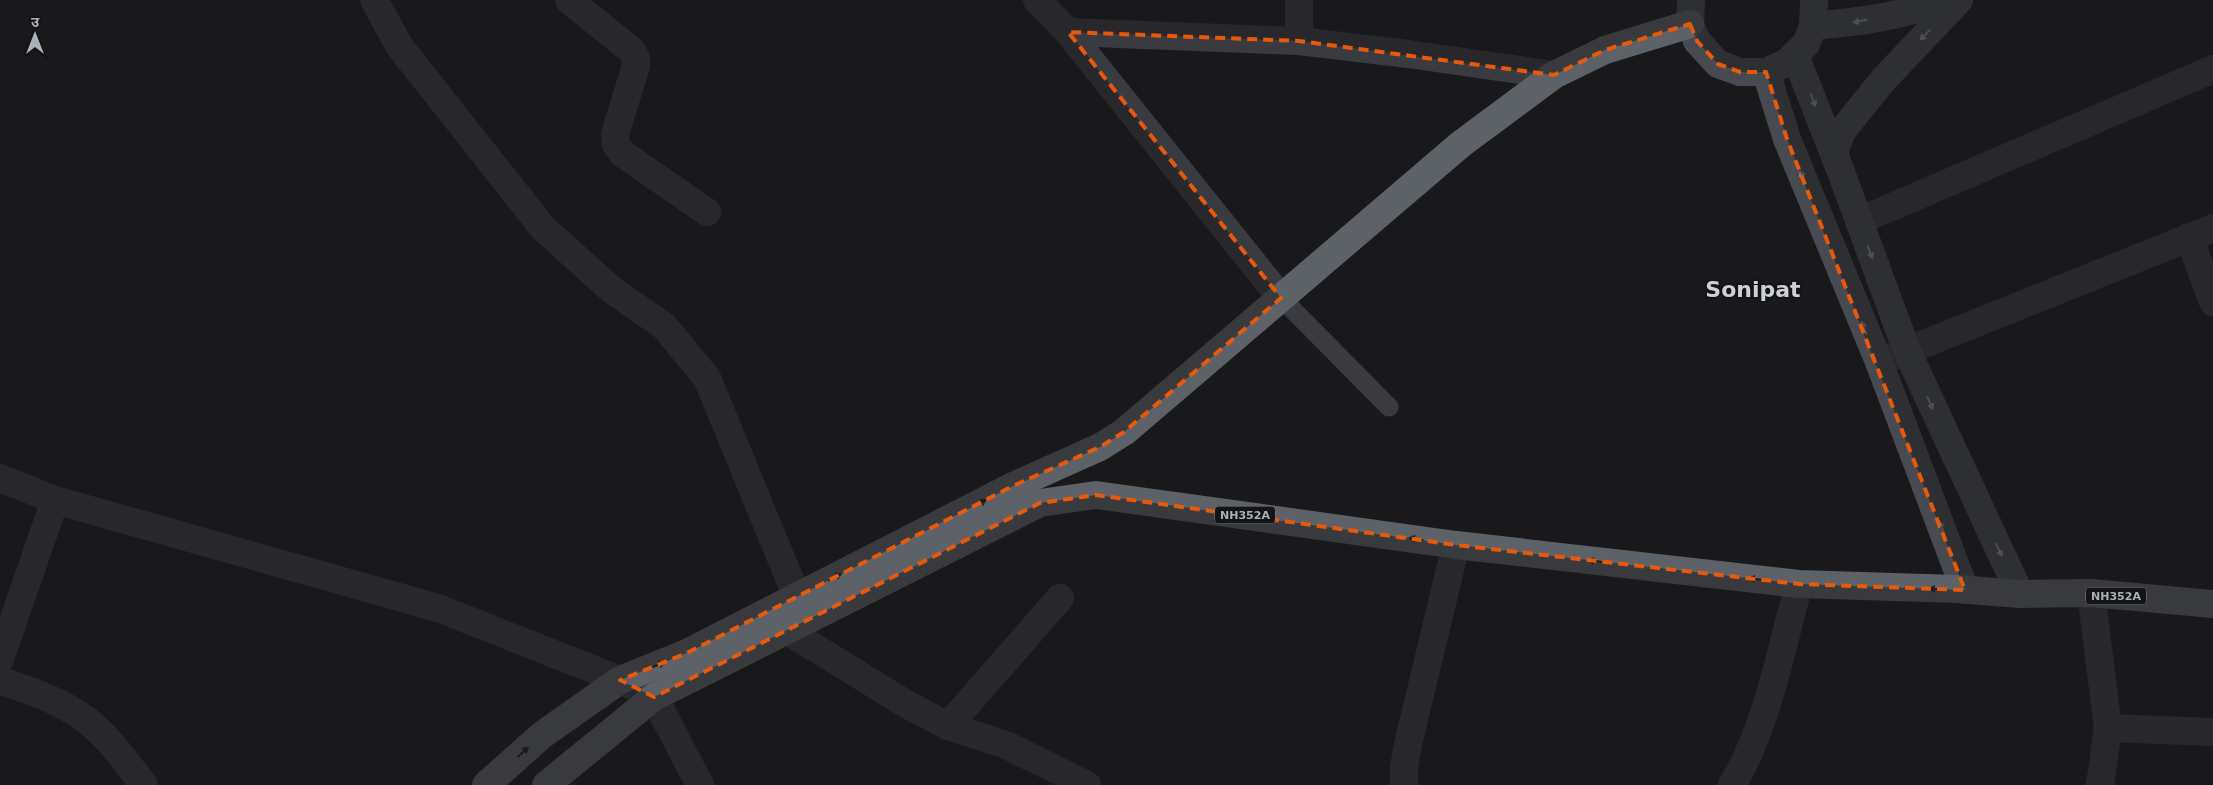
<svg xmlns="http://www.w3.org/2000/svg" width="2213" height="785" viewBox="0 0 2213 785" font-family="'DejaVu Sans','Noto Sans Devanagari',sans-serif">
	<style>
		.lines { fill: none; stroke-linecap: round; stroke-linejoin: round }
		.service { stroke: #3a3b40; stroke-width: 19 }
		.minor { stroke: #3a3b40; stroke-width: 28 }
		.tertiary { stroke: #3a3b40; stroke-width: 28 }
		.secondary { stroke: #474a50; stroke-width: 28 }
		.trunk { stroke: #5d6268; stroke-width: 28 }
		.oneway { fill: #888d96 }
		.oneway2 { fill: #1f2022 }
		.marked { fill: none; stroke: #e8590c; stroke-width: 4; stroke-dasharray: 10 6; stroke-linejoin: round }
		.labels { text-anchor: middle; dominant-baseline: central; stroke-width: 4; stroke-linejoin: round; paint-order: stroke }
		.shield { fill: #141416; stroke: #7e828a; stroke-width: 1 }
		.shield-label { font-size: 11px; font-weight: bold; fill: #abb1bb }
		.town-label { font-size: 22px; font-weight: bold; fill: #ccd0d7; stroke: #141416 }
	</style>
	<rect width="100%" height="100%" fill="#19191b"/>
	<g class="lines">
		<!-- service -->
		<polyline class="service" points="1281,298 1389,407"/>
		<!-- minor -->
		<g class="minor">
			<polyline points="374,0 400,47 543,228 612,290 664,326 707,378 797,597"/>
			<polyline points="569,0 631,50 636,58 636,66 615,134 616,145 623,154 707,212"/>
			<polyline points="1037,0 1068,32 1281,298"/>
			<polyline points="1299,0 1299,41"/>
			<polyline points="1068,32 1299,41 1408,54 1554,75"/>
			<polyline points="1859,221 2213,69"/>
			<polyline points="2189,237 2213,302"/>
			<polyline points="1879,362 2213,228"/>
			<polyline points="2091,593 2108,728 2100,785"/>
			<polyline points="786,630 908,705 948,726 1006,745 1087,785"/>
			<polyline points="0,659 55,500"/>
			<path d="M0 680C29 691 60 700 85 719 108 736 126 762 144 785"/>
			<polyline points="654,697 700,785"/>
			<polyline points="948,726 1060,598"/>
			<polyline points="2108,728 2213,732"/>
			<polyline points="1404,785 1404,768 1408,744 1456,545"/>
			<path d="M1732 785C1767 728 1781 649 1799 584"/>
		</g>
		<!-- tertiary -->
		<polyline class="tertiary" points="0,478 55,500 438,608 620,680 654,697"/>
		<!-- secondary -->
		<g class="secondary">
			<polyline points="1691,0 1690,24 1697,41 1718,64 1740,72 1766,72 1786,63 1806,44 1813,26 1814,0"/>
			<path d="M1813 26C1857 22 1901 17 1941 0"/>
			<polyline points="1795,55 1841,172 1907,351 2020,594"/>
			<polyline points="1766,72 1787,139 1879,362 1965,590"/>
			<polyline points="1834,153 1842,131 1884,79 1959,0"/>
		</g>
		<!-- trunk -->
		<g class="trunk">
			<polyline points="486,785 542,735 620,680 687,653 1013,486 1100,447 1124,432 1461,144 1554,75 1605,50 1690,24"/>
			<polyline points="546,785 654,697 1040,503 1096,495 1456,545 1799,584 1957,589 2020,594 2091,593 2213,604"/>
		</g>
	</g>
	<!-- one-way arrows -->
	<defs><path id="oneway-solid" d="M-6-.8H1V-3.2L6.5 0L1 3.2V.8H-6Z" transform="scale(1.25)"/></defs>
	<g class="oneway">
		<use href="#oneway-solid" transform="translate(1860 21) rotate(170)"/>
		<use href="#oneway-solid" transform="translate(1925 35) rotate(134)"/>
		<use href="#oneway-solid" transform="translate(1813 100) rotate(69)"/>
		<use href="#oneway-solid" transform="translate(1803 177) rotate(-112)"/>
		<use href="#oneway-solid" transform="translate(1870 252) rotate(70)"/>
		<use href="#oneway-solid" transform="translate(1864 328) rotate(-112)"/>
		<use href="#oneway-solid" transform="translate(1930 403) rotate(66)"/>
		<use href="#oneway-solid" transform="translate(1942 528) rotate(-111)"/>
		<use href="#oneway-solid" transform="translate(1999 550) rotate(65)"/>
	</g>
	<g class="oneway2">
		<use href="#oneway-solid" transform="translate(980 503) rotate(-27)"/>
		<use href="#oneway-solid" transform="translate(1416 539) rotate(-172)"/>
		<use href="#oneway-solid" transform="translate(1595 561) rotate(-173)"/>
		<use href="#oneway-solid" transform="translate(835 577) rotate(-27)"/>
		<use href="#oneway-solid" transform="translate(1756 579) rotate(-173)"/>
		<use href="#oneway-solid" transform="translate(1936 589) rotate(-178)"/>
		<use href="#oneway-solid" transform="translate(658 665) rotate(-22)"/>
		<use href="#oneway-solid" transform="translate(523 752) rotate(-42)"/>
	</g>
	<!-- marked area -->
	<path d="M0 0H2213V785H0ZM1690 24 1697 41 1718 64 1740 72H1766L1787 139 1965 590 1799 584 1456 545 1096 495 1040 503 654 697 620 680 687 653 1013 486 1100 447 1124 432 1281 298 1068 32 1299 41 1554 75 1605 50Z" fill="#19191b" fill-opacity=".55" fill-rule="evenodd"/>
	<path class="marked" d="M1690 24 1697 41 1718 64 1740 72H1766L1787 139 1965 590 1799 584 1456 545 1096 495 1040 503 654 697 620 680 687 653 1013 486 1100 447 1124 432 1281 298 1068 32 1299 41 1554 75 1605 50Z"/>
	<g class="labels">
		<!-- shield labels -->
		<g class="shield">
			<rect x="1215" y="506.5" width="60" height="17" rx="4"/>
			<rect x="2086" y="587.5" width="60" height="17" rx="4"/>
		</g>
		<g class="shield-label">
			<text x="1245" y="515">NH352A</text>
			<text x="2116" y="596">NH352A</text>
		</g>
		<!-- town labels -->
		<g class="town-label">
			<text x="1753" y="289">Sonipat</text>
		</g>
	</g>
	<!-- north arrow -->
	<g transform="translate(35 35)" stroke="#141416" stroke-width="4" paint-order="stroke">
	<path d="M0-4L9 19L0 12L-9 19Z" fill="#abb1bb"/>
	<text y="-8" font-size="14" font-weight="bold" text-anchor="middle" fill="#abb1bb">उ</text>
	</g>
</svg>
